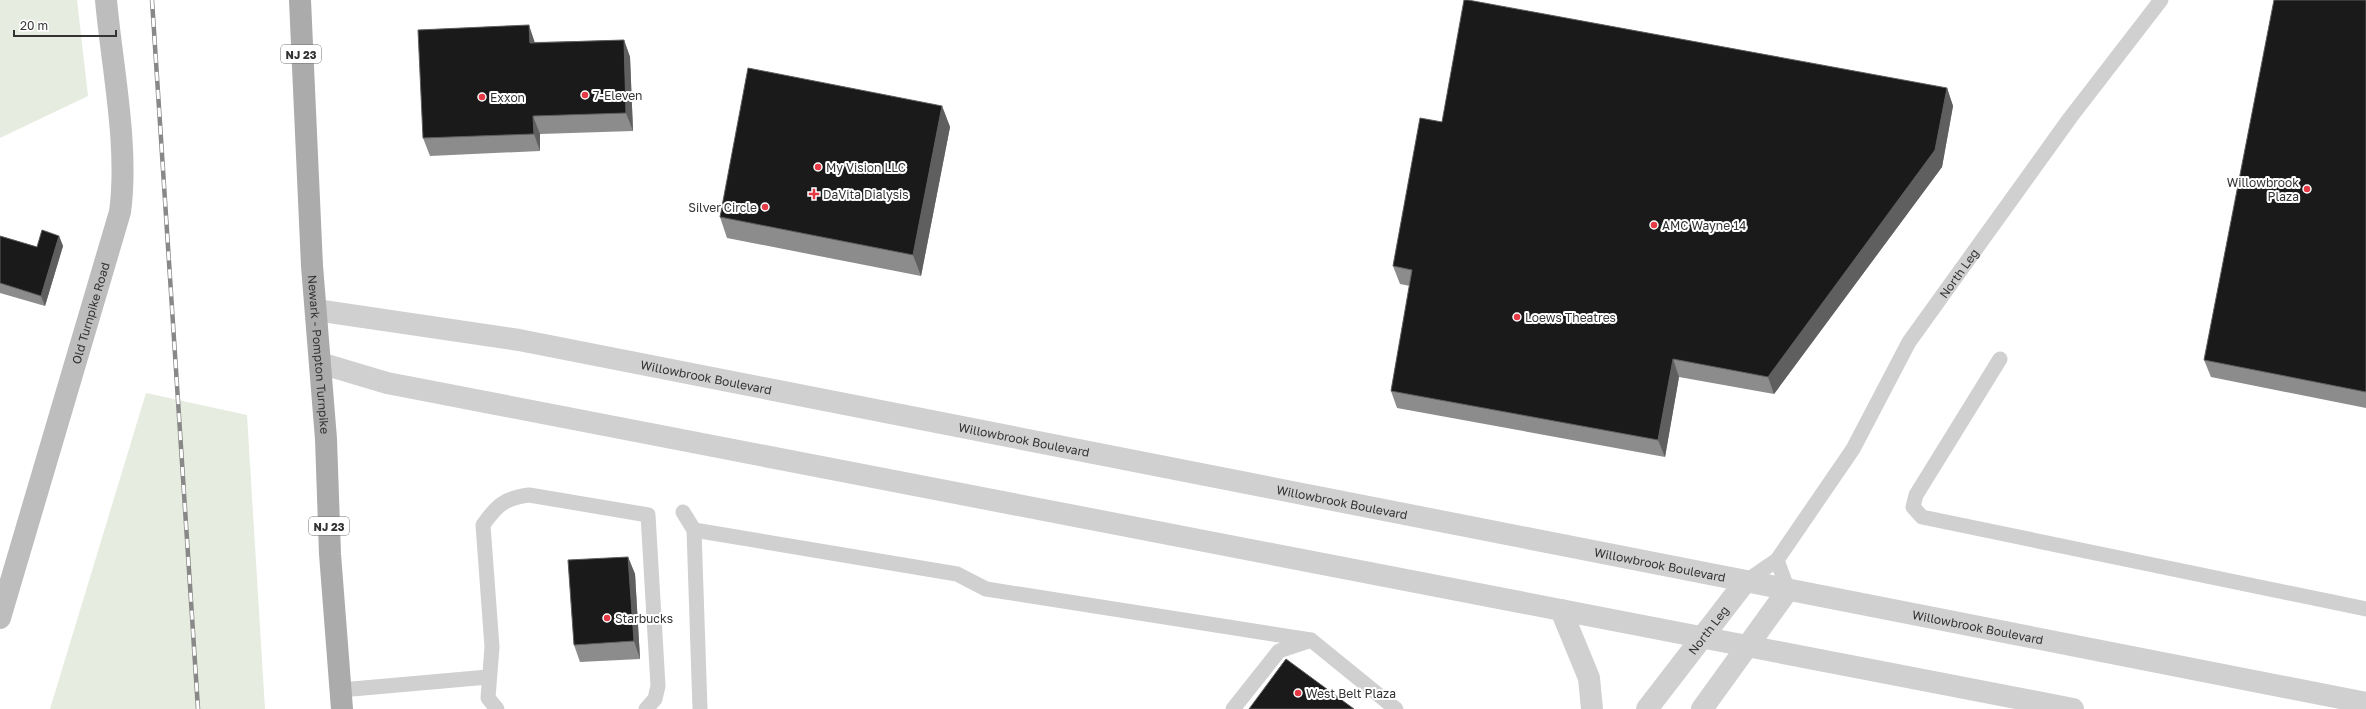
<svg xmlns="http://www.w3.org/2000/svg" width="2366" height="709" viewBox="0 0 2366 709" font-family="'Golos Text',sans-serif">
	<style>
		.green { fill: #e6ecdf }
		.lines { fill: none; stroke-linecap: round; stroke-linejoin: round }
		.lane { stroke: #d0d0d0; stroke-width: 15 }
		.street { stroke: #d0d0d0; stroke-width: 22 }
		.secondary { stroke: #bdbdbd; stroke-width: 22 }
		.primary { stroke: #ababab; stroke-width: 22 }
		.rail-casing { stroke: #888; stroke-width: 4.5 }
		.rail { stroke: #fff; stroke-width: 3; stroke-dasharray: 9; stroke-linecap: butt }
		.wall { fill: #8c8c8c }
		.shaded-wall { fill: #5f5f5f }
		.building { fill: #1a1a1a; stroke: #5f5f5f }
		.poi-dot { fill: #e63946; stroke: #fff; stroke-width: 1.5 }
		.labels { text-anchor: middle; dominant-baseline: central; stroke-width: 4; stroke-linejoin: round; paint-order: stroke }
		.shield { fill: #fff; stroke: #707070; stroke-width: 1 }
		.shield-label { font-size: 11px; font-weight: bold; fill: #333 }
		.poi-label { font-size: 12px; fill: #333; stroke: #fff; text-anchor: start }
		.street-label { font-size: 12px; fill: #333; stroke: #fff }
	</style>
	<rect width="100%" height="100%" fill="#fff"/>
	<!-- green -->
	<g class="green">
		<polygon points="0,0 77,0 88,96 0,138"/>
		<polygon points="146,393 247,415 265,709 50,709"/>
	</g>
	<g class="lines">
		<!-- lane -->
		<g class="lane">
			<polyline points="2000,359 1916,495 1913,507 1922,517 2366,609"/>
			<polyline points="683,512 694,530 700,709"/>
			<polyline points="694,530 957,574 986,589 1311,640 1396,709"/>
			<polyline points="1777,560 1788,590"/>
			<path id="s1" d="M1745 582 1777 560 1853 449 1909 342 2070 118 2161 0"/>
			<polyline points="341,690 488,677"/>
			<path d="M497 709 488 698 492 647 483 525C497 505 505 498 529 495L648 515 658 686 655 699 646 709"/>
			<polyline points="1233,709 1279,651 1309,641"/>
		</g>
		<!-- street -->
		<g class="street">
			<path id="s2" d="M316 310 519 340 2366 703"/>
			<polyline points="320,363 387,383 2073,709"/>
			<polyline points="1561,610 1589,678 1592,709"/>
			<path id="s3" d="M1647 709 1745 582"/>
			<polyline points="1702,709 1788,590"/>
		</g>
		<!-- secondary -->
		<path class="secondary" id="s4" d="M0 618 120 212C129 146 112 67 106 0"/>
		<!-- primary -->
		<path class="primary" id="s5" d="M300 0 312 266 326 439 330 554 342 709"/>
		<defs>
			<polyline id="rail" points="152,0 198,709"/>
		</defs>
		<!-- rail casing -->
		<use href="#rail" class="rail-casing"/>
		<!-- rail -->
		<use href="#rail" class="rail"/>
	</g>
	<!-- wall -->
	<g class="wall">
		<polygon points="2366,0 2366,408 2211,377 2204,360"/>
		<polygon points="624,40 630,57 633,131 540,134 540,151 430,156 423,138 535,42"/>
		<polygon points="1947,88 1953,106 1942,167 1774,394 1679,377 1665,457 1397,408 1391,391 1410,286 1400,284 1393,266 1442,122"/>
		<polygon points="942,106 950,127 921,276 727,238 720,217"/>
		<polygon points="0,236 37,247 59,236 63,246 45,306 0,293"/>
		<polygon points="628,557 635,574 640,659 580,662 574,645"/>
	</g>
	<!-- shaded-wall -->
	<g class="shaded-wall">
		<polygon points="529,25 535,43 530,43"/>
		<polygon points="624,40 630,57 633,131 626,113"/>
		<polygon points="1947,88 1953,106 1942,167 1774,394 1768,377"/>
		<polygon points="942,106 950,127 921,276 913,255"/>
		<polygon points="533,116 540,134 540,151 534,134"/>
		<polygon points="59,236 63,246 45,306 41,296"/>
		<polygon points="1673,359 1679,377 1665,457 1658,440"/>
		<polygon points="628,557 635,574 640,659 634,641"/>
	</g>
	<!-- building -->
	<g class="building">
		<polygon points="1464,0 1468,0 1947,88 1935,150 1768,377 1673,359 1658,440 1391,391 1412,270 1393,266 1420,118 1442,122"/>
		<polygon points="2274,0 2366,0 2366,392 2204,360"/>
		<polygon points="529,25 530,43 624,40 626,113 533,116 534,134 423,138 418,30"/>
		<polygon points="748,68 942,106 913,255 720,217"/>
		<polygon points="42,230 59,236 41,296 0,283 0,236 37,247"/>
		<polygon points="628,557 634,641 574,645 568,560"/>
		<polygon points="1286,659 1354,709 1249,709"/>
	</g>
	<!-- markers -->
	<g class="poi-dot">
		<circle cx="585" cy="95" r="4"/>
		<circle cx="482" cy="97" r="4"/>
		<circle cx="818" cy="167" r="4"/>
		<circle cx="2307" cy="189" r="4"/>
		<path d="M812 188h4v4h4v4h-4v4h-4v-4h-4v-4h4z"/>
		<circle cx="765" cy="207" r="4"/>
		<circle cx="1654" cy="225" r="4"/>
		<circle cx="1517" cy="317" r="4"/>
		<circle cx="607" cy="618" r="4"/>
		<circle cx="1298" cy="693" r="4"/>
	</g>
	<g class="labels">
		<!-- shield labels -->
		<g class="shield">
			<rect x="281" y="45" width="40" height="18" rx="3"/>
			<rect x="309" y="517" width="40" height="18" rx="3"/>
		</g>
		<g class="shield-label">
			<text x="301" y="54">NJ 23</text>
			<text x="329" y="526">NJ 23</text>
		</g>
		<!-- poi labels -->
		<g class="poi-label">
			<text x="593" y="95">7-Eleven</text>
			<text x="490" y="97">Exxon</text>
			<text x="826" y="167">My Vision LLC</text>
			<text x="2299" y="182" text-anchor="end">Willowbrook<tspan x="2299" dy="14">Plaza</tspan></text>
			<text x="823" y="194">DaVita Dialysis</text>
			<text x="757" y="207" text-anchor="end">Silver Circle</text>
			<text x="1662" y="225">AMC Wayne 14</text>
			<text x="1525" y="317">Loews Theatres</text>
			<text x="615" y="618">Starbucks</text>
			<text x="1306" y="693">West Belt Plaza</text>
		</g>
		<!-- street labels -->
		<g class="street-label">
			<text stroke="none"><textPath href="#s1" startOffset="379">North Leg</textPath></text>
			<text stroke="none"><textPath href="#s4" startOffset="318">Old Turnpike Road</textPath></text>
			<text stroke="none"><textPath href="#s5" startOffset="355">Newark - Pompton Turnpike</textPath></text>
			<text stroke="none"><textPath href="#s2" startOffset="396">Willowbrook Boulevard</textPath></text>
			<text stroke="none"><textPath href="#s2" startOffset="720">Willowbrook Boulevard</textPath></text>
			<text stroke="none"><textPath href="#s2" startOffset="1044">Willowbrook Boulevard</textPath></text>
			<text stroke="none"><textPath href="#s2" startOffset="1368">Willowbrook Boulevard</textPath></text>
			<text stroke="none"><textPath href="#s2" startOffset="1692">Willowbrook Boulevard</textPath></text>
			<text stroke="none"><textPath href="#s3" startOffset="100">North Leg</textPath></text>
		</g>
	</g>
	<!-- scale -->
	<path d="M14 30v6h102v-6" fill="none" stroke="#333333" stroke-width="2"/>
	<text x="20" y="30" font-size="12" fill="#333333" stroke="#ffffff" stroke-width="3" paint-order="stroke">20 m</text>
</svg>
